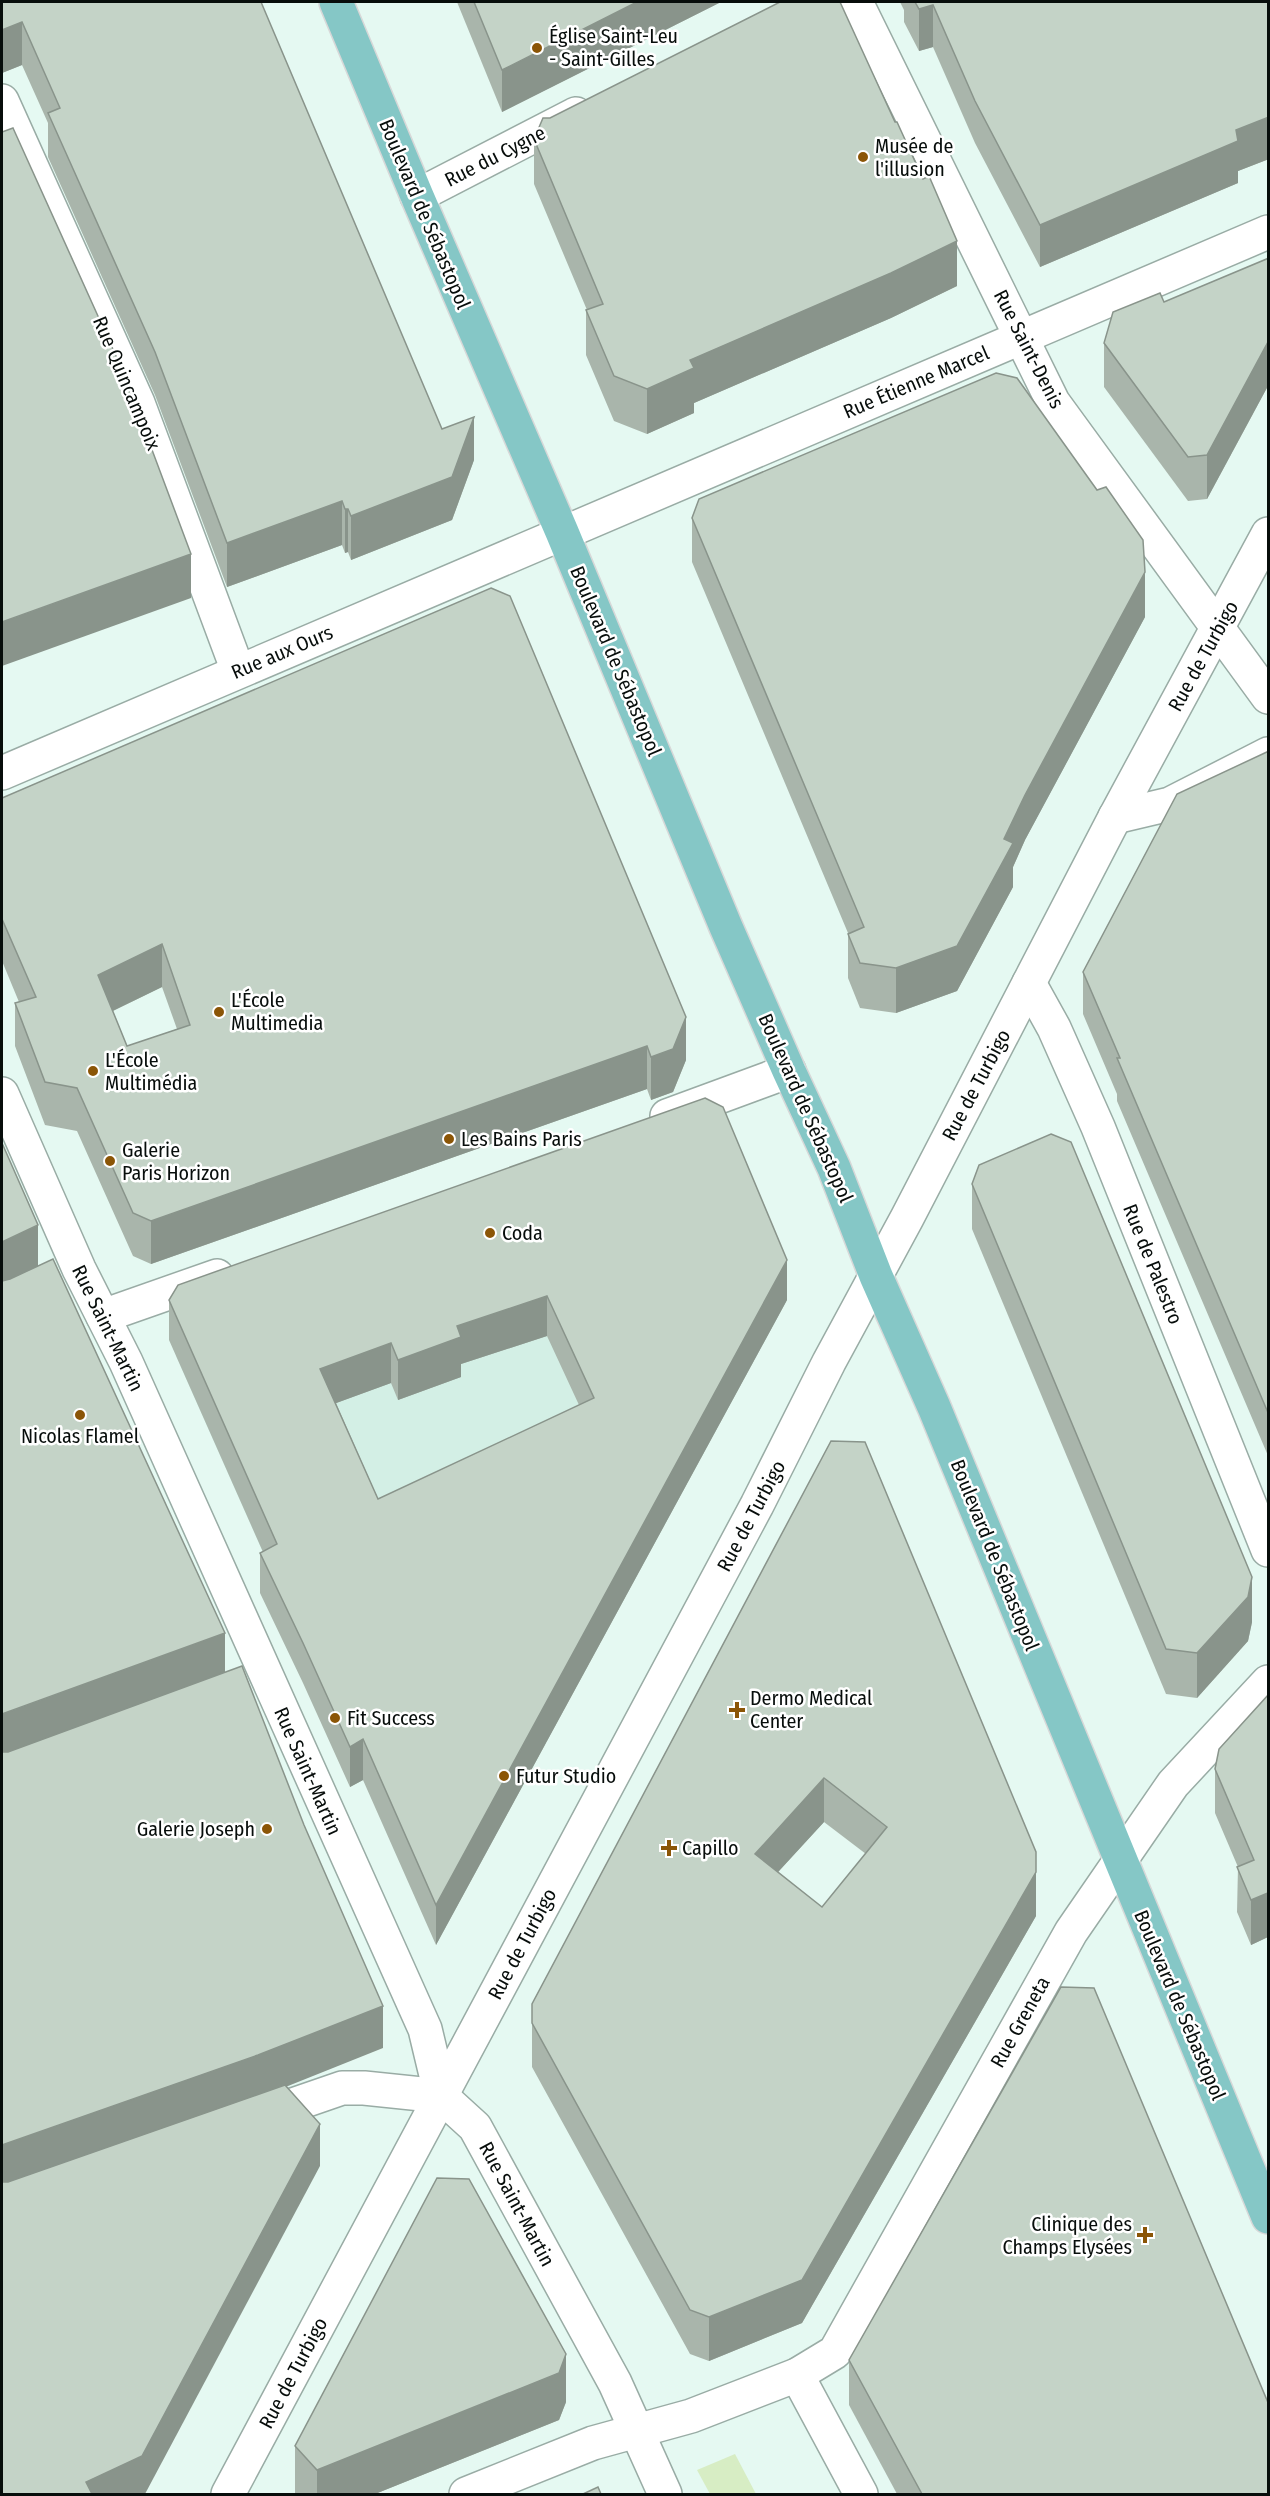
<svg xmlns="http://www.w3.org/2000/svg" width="1270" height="2496" viewBox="0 0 1270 2496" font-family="'Fira Sans Condensed',sans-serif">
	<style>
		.built { fill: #d3efe5 }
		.green { fill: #d7edc4 }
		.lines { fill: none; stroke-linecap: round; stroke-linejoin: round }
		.minor-casing { stroke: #99aca5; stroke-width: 36 }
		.major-casing { stroke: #d7d8d8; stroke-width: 36 }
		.minor { stroke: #fff; stroke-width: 33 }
		.major { stroke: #85c7c6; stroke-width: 33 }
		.wall { fill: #a9b5ab; fill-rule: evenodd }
		.shaded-wall { fill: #89948b }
		.building { fill: #c4d3c7; stroke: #89948b; stroke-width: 1.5; fill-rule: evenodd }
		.poi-dot { fill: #8b5506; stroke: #fff; stroke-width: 2 }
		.labels { text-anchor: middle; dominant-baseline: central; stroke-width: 5; stroke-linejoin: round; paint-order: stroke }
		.poi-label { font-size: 20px; fill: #070d0b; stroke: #fff; text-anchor: start }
		.street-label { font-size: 20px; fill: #070d0b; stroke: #fff }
	</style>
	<rect width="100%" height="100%" fill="#e5f9f2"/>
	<!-- built -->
	<polygon class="built" points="537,1314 636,1420 277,1584 176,1356"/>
	<!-- green -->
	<polygon class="green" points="735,2454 756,2494 710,2494 697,2470"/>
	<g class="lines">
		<defs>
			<g id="minor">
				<polyline points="856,2 1053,402 1268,697"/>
				<polyline points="2,101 138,403 238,671"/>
				<polyline points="417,196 576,114"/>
				<polyline points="2,773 1268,232"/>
				<polyline points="1115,817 1170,804 1268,754"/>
				<polyline points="1029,983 1054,1028 1098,1127 1268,1550"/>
				<polyline points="2,1094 79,1269 126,1362 425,2029 441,2096 475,2127 615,2383 665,2494"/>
				<polyline points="667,1116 789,1071"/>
				<polyline points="103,1316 217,1276"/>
				<polyline points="258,2117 342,2088 364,2088 441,2096"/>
				<polyline points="797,2375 861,2494"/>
				<polyline points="228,2494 757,1505 829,1362 907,1218 1115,817 1268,534"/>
				<polyline points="466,2494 593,2443 691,2416 797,2375 835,2352 1071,1932 1173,1784 1268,1682"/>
			</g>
			<polyline id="major" points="336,2 417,196 562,532 726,927 789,1071 834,1168 876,1276 934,1407 1268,2217"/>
		</defs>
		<!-- minor casing -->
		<use href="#minor" class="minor-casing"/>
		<!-- major casing -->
		<use href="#major" class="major-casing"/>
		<!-- minor -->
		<use href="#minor" class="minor"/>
		<!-- major -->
		<use href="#major" class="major"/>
	</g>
	<!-- wall -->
	<g class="wall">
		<polygon points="2,2 474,460 452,520 351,560 348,552 345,553 342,545 227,587 155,395 48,157 48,123 22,65 2,73"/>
		<polygon points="457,2 721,2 502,112"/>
		<polygon points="900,2 1269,2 1269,159 1238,171 1238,183 1040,267 975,143 933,47 919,51 904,22 904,10"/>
		<polygon points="895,122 957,286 891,318 694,403 694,413 647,434 614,421 586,355 586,310 587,310 534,184 534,139"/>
		<polygon points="1269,258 1269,384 1207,499 1188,501 1104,387 1104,343 1164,302"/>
		<polygon points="692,518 1145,617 1025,840 1013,867 1013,887 957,991 896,1013 860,1008 848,978 848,933 692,562"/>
		<polygon points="1269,751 1269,1458 1117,1101 1117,1094 1083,1014 1083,972"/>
		<path d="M2 798 686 1060 673 1092 651 1100 647 1089 151 1264 133 1256 77 1131 45 1125 15 1046V1003L19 1002 2 961ZM162 987 177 1029 127 1046 113 1011Z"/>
		<polygon points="972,1184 1252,1622 1248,1641 1197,1698 1166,1694 972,1229"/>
		<path d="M178 1285 787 1300 436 1945 363 1780 350 1787 303 1683 260 1593V1553L263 1552 169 1340V1300ZM547 1336 579 1405 378 1499 336 1403 391 1383 398 1400 461 1377V1364Z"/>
		<path d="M831 1441 1036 1916 802 2323 709 2361 690 2354 532 2067V2004ZM824 1822 866 1854 822 1907 778 1872Z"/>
		<polygon points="1269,1694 1269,1939 1268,1937 1251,1945 1237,1912 1238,1867 1215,1813 1215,1769"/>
		<polygon points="849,2360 1269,2494 897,2494 849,2405"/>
		<polygon points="566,2402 559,2420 375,2494 295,2494 295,2446"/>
	</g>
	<!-- shaded-wall -->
	<g class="shaded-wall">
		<polygon points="637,2 721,2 502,112 502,70"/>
		<polygon points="933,5 933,47 919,51 919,9"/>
		<polygon points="22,22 22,65 2,73 2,30"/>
		<polygon points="1269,117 1269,159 1238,171 1238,183 1040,267 1040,225 1236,130"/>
		<polygon points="957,241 957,286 891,318 694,403 694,413 647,434 647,389 690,360"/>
		<polygon points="1269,340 1269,384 1207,499 1207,455"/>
		<polygon points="474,417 474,460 452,520 351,560 351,516"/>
		<polygon points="342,501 342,545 227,587 227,543"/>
		<polygon points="345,509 348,509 348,552 345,553"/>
		<polygon points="191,554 191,598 2,666 2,622"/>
		<polygon points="1145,572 1145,617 1025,840 1013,867 1013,887 957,991 896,1013 896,968 1004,839 1025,795"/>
		<polygon points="162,944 162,987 98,1018 98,975"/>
		<polygon points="686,1017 686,1060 673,1092 651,1100 651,1057"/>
		<polygon points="647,1046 647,1089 151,1264 151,1221"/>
		<polygon points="38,1225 38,1268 2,1285 2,1242"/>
		<polygon points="787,1260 787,1300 436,1945 436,1905"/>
		<polygon points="547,1296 547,1336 461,1364 461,1377 398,1400 398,1360 457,1326"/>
		<polygon points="391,1343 391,1383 320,1409 320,1369"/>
		<polygon points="1252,1577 1252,1622 1248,1641 1197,1698 1197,1653"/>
		<polygon points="225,1633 225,1675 2,1757 2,1714"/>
		<polygon points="363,1739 363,1780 350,1787 350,1747"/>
		<polygon points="824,1778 824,1822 755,1897 755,1854"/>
		<polygon points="1036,1852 1036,1916 802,2323 709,2361 709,2317"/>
		<polygon points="1268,1893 1268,1937 1251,1945 1251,1900"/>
		<polygon points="383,2006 383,2048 258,2098 2,2187 2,2145"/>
		<polygon points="320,2124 320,2166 145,2494 86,2494 86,2482"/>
		<polygon points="566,2354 566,2402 559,2420 375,2494 317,2494 317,2470"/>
	</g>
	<!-- building -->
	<g class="building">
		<polygon points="2,2 261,2 442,429 474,417 452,477 351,516 348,509 345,509 342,501 227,543 155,352 48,113 60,108 22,22 2,30"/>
		<polygon points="474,2 637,2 502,70"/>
		<polygon points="780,2 840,2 895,122 897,122 923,179 929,176 957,241 891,273 690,360 694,368 647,389 614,376 586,310 603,304 534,139 543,118 550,118"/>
		<polygon points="915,2 1269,2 1269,117 1236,130 1238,141 1040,225 975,101 933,5 919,9"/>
		<polygon points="13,128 121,367 191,554 2,622 2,132"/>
		<polygon points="1269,258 1269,340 1207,455 1188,457 1104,343 1113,312 1160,293 1164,302"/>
		<polygon points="996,373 1017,378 1097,490 1106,487 1143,540 1145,572 1025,795 1004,839 1013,843 957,946 896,968 860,963 848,934 864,927 692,518 699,499"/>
		<path d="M491 588 510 596 686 1017 673 1049 651 1057 647 1046 151 1221 133 1213 77 1088 45 1082 15 1003 36 997 2 919V798ZM162 944 190 1025 127 1046 98 975Z"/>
		<polygon points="1269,751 1269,1415 1117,1058 1120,1058 1083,972 1177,794"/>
		<path d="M705 1098 723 1107 787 1260 436 1905 363 1739 350 1747 303 1643 260 1553 277 1544 169 1300 178 1285ZM547 1296 594 1398 378 1499 320 1369 391 1343 398 1360 461 1337 457 1326Z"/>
		<polygon points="1051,1134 1071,1142 1252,1577 1248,1597 1197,1653 1166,1649 972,1184 979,1165"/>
		<polygon points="2,1143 38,1225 2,1242"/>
		<polygon points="53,1259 225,1633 2,1714 2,1281 10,1279"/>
		<path d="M831 1441 865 1442 1036 1852V1872L802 2280 709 2317 690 2310 532 2023V2004ZM824 1778 887 1827 822 1907 755 1854Z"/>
		<polygon points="242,1666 304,1825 383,2006 258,2055 2,2145 2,1752 8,1752"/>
		<polygon points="1269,1694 1269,1894 1268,1893 1251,1900 1237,1867 1254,1860 1215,1769 1219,1749"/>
		<polygon points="1061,1987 1094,1988 1269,2405 1269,2494 922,2494 849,2360"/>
		<polygon points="285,2085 320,2124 142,2456 86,2482 92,2494 2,2494 2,2182 8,2182"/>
		<polygon points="437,2178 469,2179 566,2354 559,2373 317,2470 295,2446"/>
		<polygon points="598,2487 601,2494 583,2494"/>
	</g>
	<!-- markers -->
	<g class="poi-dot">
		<circle cx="537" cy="48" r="6"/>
		<circle cx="863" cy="157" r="6"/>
		<circle cx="219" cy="1012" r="6"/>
		<circle cx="93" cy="1071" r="6"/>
		<circle cx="449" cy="1139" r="6"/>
		<circle cx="110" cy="1161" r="6"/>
		<circle cx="490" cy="1233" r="6"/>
		<circle cx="80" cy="1415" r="6"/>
		<path d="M734 1701h6v6h6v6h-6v6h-6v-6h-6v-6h6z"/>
		<circle cx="335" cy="1718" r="6"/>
		<circle cx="504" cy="1776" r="6"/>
		<circle cx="267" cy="1829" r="6"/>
		<path d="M666 1839h6v6h6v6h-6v6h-6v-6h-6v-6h6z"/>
		<path d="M1142 2226h6v6h6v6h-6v6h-6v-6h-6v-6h6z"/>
	</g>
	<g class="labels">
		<!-- poi labels -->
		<g class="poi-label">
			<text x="549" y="36">Église Saint-Leu<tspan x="549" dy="23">- Saint-Gilles</tspan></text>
			<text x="875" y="146">Musée de<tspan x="875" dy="23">l'illusion</tspan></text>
			<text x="231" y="1000">L'École<tspan x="231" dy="23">Multimedia</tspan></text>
			<text x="105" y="1060">L'École<tspan x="105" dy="23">Multimédia</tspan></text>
			<text x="461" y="1139">Les Bains Paris</text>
			<text x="122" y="1150">Galerie<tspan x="122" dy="23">Paris Horizon</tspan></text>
			<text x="502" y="1233">Coda</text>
			<text x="80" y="1436" text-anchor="middle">Nicolas Flamel</text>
			<text x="750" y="1698">Dermo Medical<tspan x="750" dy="23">Center</tspan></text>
			<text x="347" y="1718">Fit Success</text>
			<text x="516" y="1776">Futur Studio</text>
			<text x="255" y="1829" text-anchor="end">Galerie Joseph</text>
			<text x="682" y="1848">Capillo</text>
			<text x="1132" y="2224" text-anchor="end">Clinique des<tspan x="1132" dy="23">Champs Elysées</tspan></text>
		</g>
		<!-- street labels -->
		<g class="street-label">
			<text transform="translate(495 156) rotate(-27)">Rue du Cygne</text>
			<text transform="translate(425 214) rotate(67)">Boulevard de Sébastopol</text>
			<text transform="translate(1029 349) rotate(63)">Rue Saint-Denis</text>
			<text transform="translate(916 382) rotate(-23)">Rue Étienne Marcel</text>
			<text transform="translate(127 383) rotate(67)">Rue Quincampoix</text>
			<text transform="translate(282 652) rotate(-23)">Rue aux Ours</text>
			<text transform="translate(1203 656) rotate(-61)">Rue de Turbigo</text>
			<text transform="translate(616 661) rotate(67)">Boulevard de Sébastopol</text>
			<text transform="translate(976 1085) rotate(-62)">Rue de Turbigo</text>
			<text transform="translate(806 1108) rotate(66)">Boulevard de Sébastopol</text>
			<text transform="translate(1153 1264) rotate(68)">Rue de Palestro</text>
			<text transform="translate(108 1328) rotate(64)">Rue Saint-Martin</text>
			<text transform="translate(751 1516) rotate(-62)">Rue de Turbigo</text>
			<text transform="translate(995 1555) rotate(68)">Boulevard de Sébastopol</text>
			<text transform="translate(308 1771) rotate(66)">Rue Saint-Martin</text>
			<text transform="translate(522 1944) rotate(-62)">Rue de Turbigo</text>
			<text transform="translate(1180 2005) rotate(67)">Boulevard de Sébastopol</text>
			<text transform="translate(1020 2022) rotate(-61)">Rue Greneta</text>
			<text transform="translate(517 2204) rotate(62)">Rue Saint-Martin</text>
			<text transform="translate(293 2373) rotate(-62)">Rue de Turbigo</text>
		</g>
	</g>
	<!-- border -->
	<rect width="1270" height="2496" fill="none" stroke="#070d0b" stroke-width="6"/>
</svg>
